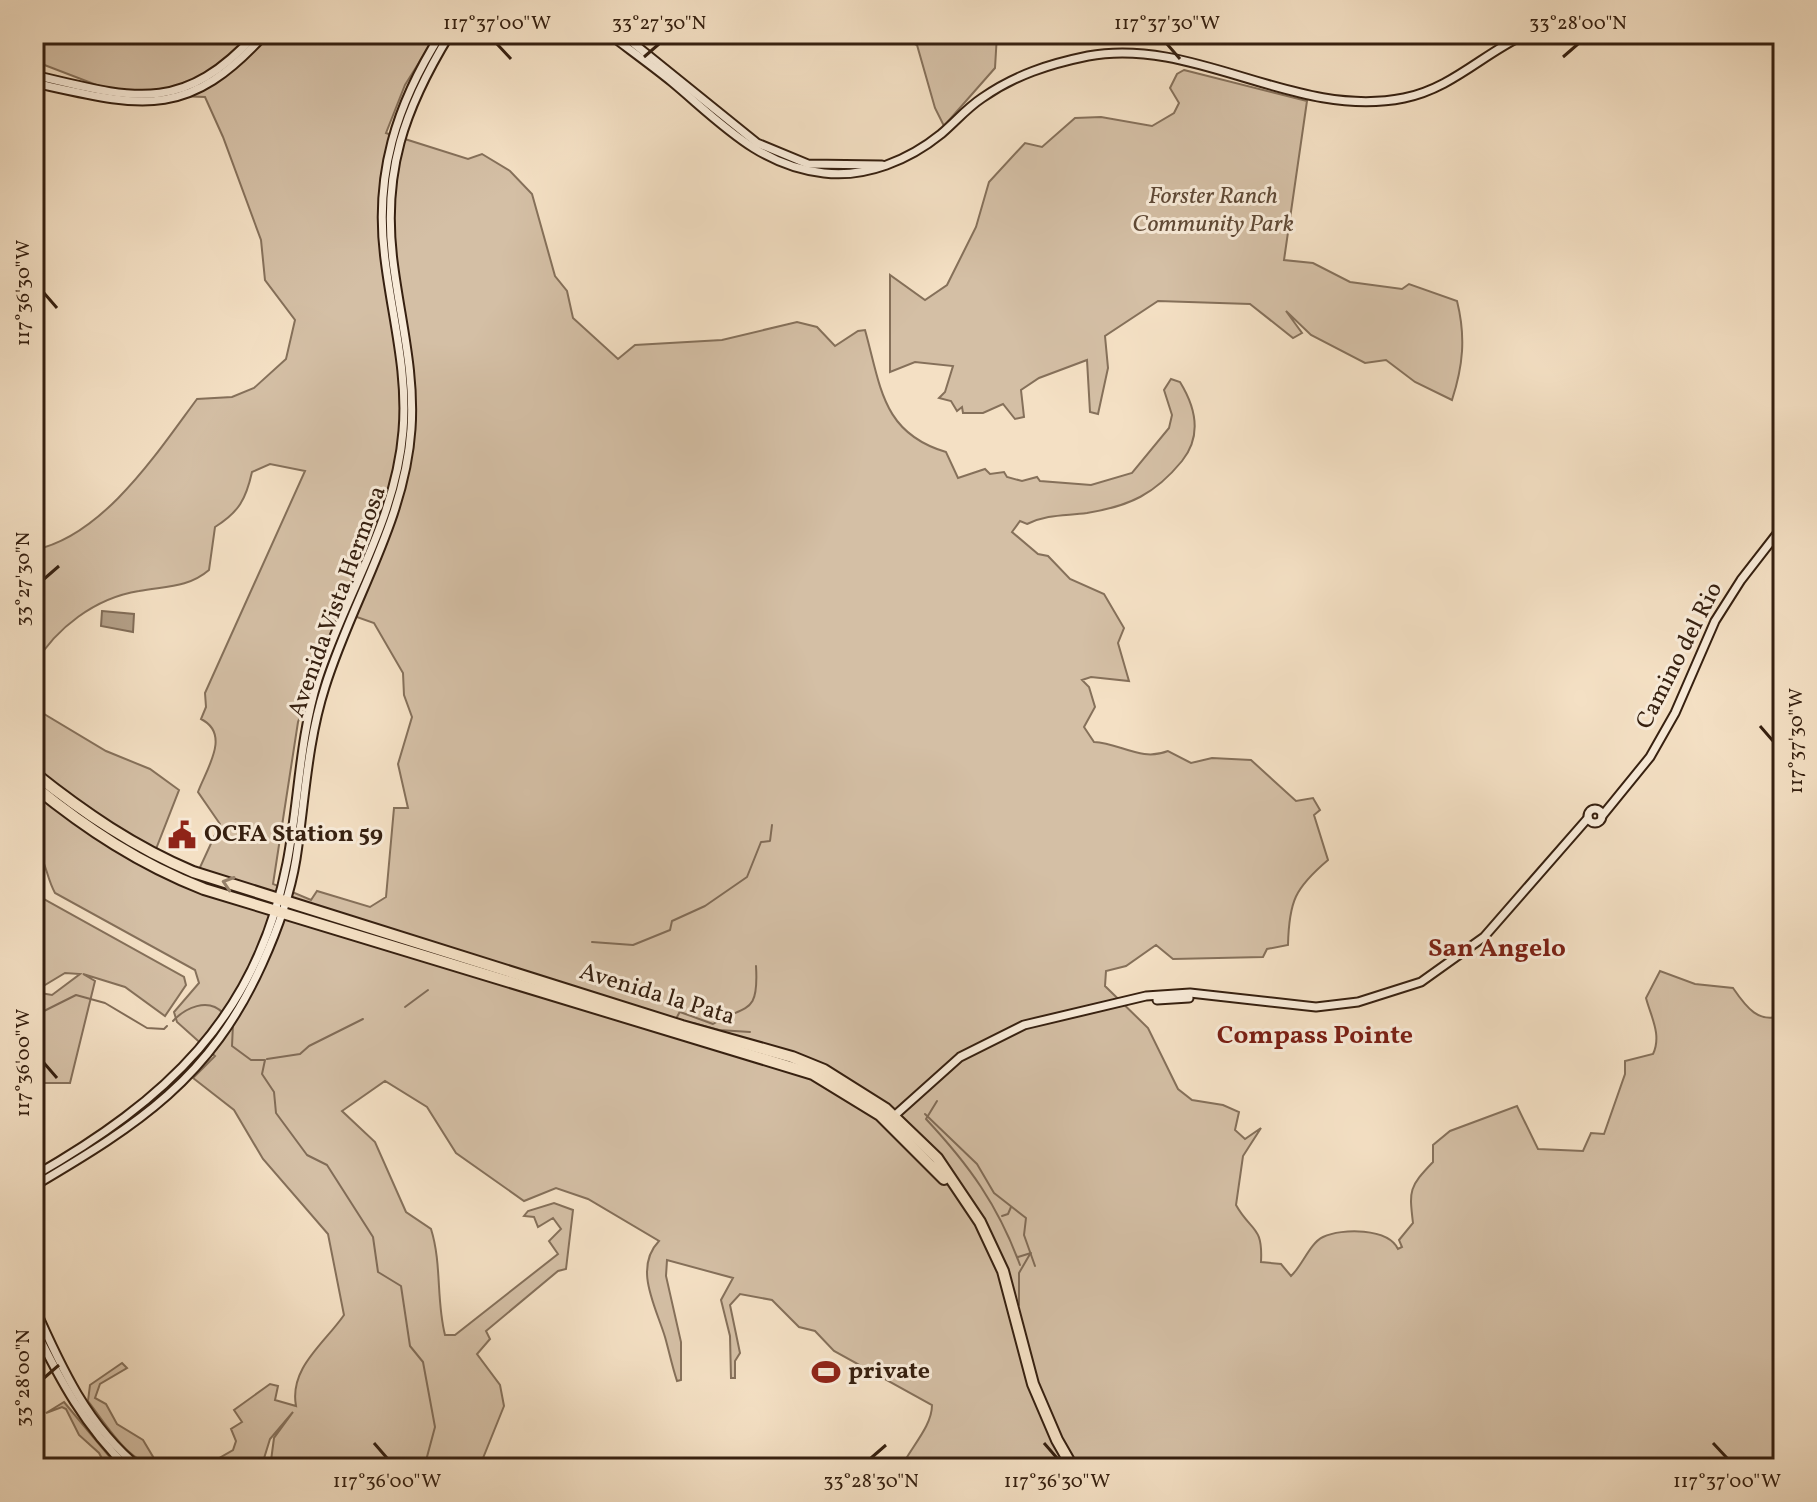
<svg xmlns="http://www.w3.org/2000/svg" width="1817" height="1502" viewBox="0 0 1817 1502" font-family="Vollkorn,serif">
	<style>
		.green { fill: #d4bfa5; stroke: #85705a; stroke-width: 2; fill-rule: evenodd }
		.water { fill: #b39f87; stroke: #816c57; stroke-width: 2 }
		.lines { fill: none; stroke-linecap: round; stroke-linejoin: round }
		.stream { stroke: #816c57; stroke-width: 2 }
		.secondary-casing { stroke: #362010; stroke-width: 11 }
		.highway-casing { stroke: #362010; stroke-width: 14 }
		.secondary { stroke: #f8ebd9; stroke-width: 7 }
		.highway { stroke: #f4e0c4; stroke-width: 10 }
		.oneway { stroke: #95806a }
		.ticks { fill: none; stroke: #362010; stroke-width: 3 }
		.labels { text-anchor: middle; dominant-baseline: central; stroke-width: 6; stroke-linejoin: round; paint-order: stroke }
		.park-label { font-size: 24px; font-style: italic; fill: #5e4835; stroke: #f8ebd9 }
		.street-label { font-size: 24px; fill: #362010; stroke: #f8ebd9 }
		.poi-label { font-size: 24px; font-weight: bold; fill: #362010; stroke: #f8ebd9; text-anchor: start }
		.neighbourhood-label { font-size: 26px; font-weight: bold; fill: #7a1f14; stroke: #f8ebd9 }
		.neatline { fill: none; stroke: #362010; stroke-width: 3 }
		.ticks-label { font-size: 20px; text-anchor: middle; fill: #362010 }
	</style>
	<rect width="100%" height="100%" fill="#f4e0c4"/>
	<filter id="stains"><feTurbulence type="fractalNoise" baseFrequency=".0025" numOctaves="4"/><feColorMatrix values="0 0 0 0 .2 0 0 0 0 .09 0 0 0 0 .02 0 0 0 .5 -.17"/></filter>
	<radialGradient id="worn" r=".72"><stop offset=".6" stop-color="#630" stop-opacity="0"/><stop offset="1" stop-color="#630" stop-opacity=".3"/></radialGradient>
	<!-- green -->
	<g class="green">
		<path d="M34 34H437L405 85 386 133 468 159 482 154 510 171 532 194 555 276 567 291 573 318 618 359 635 345 722 340 797 322 817 327 835 346 858 331 865 330C881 387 882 433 946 452L958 478 985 469 990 474 1004 472 1007 477 1022 481 1037 477 1040 481 1091 485 1132 473 1169 428 1172 415 1164 390 1171 379 1180 382C1196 408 1202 436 1182 461 1155 494 1130 506 1087 513 1065 516 1048 514 1027 524L1020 521 1012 532 1038 554 1048 556 1070 579 1104 594 1124 628 1118 643 1129 681 1091 677 1082 680 1089 687 1095 707 1084 727 1094 742C1120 743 1141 762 1168 751L1191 763 1212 758 1251 760 1296 801 1313 798 1320 810 1314 815 1328 860C1295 888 1289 901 1288 945L1267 949 1263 957 1173 959 1156 945 1126 966 1106 971 1105 986 1148 1028 1178 1089 1192 1100 1223 1105 1239 1112 1235 1130 1245 1139 1261 1128 1243 1156 1236 1205C1251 1232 1263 1225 1261 1262L1281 1264 1291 1276C1302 1266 1310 1243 1323 1237 1342 1228 1388 1228 1398 1249L1402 1247 1399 1240 1413 1223C1409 1190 1409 1187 1433 1162V1145L1450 1131 1517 1106 1538 1149 1583 1151 1591 1133 1604 1134 1625 1074V1061L1653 1054C1662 1035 1651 1017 1646 998L1660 971 1695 984 1733 988C1746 1007 1759 1025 1783 1015V1468H901C910 1448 932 1427 932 1405L834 1351 815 1331 799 1327 772 1300 740 1294 730 1305 740 1353 735 1361V1378H731L730 1336 721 1300 733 1278 667 1260 666 1276 681 1342V1380L677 1381C672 1366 669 1351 665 1337 656 1307 633 1268 659 1241L588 1199 556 1188 524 1201 456 1153 427 1107 385 1081 342 1111 375 1142 406 1212 431 1229C442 1264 436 1300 445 1335H455L558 1254 549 1241 561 1229 553 1218 538 1227 534 1217 524 1216 528 1211 554 1203 573 1210 566 1269 558 1271 486 1331 490 1339 477 1354 500 1385 504 1406 479 1468H270L274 1438 293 1412 270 1439 261 1468H202L233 1450 236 1441 231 1429 242 1422 234 1410 270 1384 278 1386 275 1400 296 1406C289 1368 324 1344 344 1315L328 1234 263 1159 234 1110 193 1078 215 1056 177 1022 174 1012 199 983 195 970 55 893C46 877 46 859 34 844V708L106 751 150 769 179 790 149 867 191 887 220 824 198 792C207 768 231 734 201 719L206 707 205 693 305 471 270 464 252 472C246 499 239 512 215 527L209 570C188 588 165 586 139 591 95 598 56 628 34 665V550C103 536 157 453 197 399L232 397 254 388 286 359 295 320 265 280 261 240 223 137 205 97 120 94 34 61ZM340 611 374 623 403 673 404 695 412 717 398 764 408 808H394L386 897 370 907 317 891 311 900 273 884 298 722Z"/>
		<polygon points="894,34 997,34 995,68 944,126 935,108 917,45"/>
		<path d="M1184 70 1307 101 1284 260 1313 263 1350 282 1402 289 1409 284 1457 301C1466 337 1463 366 1452 400L1415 382 1386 360 1365 363 1311 335 1286 311 1302 333 1293 338 1250 304 1158 301 1105 336 1108 368 1098 414 1090 412 1087 360 1039 378 1021 390 1024 417 1015 419 1003 404 983 413H963L962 407 957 411 951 401 939 398 945 392 953 366 915 362 890 372V275L925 300 947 285 976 227 989 182 1025 143 1042 147 1075 118 1101 117 1152 126 1174 113 1179 103 1170 88 1177 74Z"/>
		<polygon points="34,886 35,894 184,977 186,985 165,1016 125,987 83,974 95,981 70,1083 34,1083 34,992 52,995 80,974 65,973 40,988 34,987"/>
		<path d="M122 1363 127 1368 100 1384 95 1398 106 1404 117 1424 143 1440 155 1460 166 1468C131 1468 108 1427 88 1401L90 1385Z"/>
		<polygon points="64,1402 119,1468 106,1466 99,1453 79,1435 66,1409 62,1407 46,1413"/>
	</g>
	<!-- water -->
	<polygon class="water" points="102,611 134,614 133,632 101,626"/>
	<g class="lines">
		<!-- stream -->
		<g class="stream">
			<polyline points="592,942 633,945 670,930 672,921 705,906 747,877 761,842 770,841 772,825"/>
			<polyline points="405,1007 428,990"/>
			<path d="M680 1012 713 1024C746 1004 759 1016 756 966"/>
			<polyline points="34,1016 76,995 105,1003 147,1028 164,1029 167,1026"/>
			<polyline points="677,1017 685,1002"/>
			<path d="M173 1021C185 1008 208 997 223 1013"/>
			<polyline points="693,1023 719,1030 750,1032"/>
			<polyline points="233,1024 232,1046 251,1060 265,1060 262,1074 274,1092 276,1113 307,1155 327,1165 373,1237 378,1272 401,1286 410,1346 423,1362 435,1427 424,1468"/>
			<polyline points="267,1059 300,1054 309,1046 363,1019"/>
			<path d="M937 1101 926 1119C969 1165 998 1205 1020 1265"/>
			<polyline points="925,1114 977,1164 994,1193 1026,1218 1024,1235 1035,1266"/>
			<polyline points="1002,1216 1008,1214 1011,1207"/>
			<polyline points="1018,1257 1031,1253"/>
			<polyline points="1019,1305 1019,1273 1030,1254"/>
		</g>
		<defs>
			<g id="secondary">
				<path d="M609 34C630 50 651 65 672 82 720 122 759 166 824 173 866 178 909 160 941 134 955 122 967 108 982 98 1015 75 1049 64 1088 56 1195 36 1295 120 1404 98 1451 89 1484 53 1526 34"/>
				<polyline points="622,34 757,143 808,164 882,165"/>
				<path d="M34 75C132 98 181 116 256 34"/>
				<path d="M34 83C139 106 186 122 265 34"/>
				<circle cx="1595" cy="816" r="7"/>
				<polyline points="1602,816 1650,757 1675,713 1715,621 1741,580 1783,526"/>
				<polyline points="1157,1000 1189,998"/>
				<polyline points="893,1117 960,1057 1024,1025 1146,996 1190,993 1316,1007 1358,1002 1421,982 1484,937 1588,818"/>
				<path d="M34 1176C165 1101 257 1018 287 863 299 801 299 740 318 679 345 596 396 520 403 431 408 372 392 317 385 259 374 175 396 105 441 34"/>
				<path d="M34 1186C139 1124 210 1079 262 964 277 931 290 896 296 859 305 801 307 743 325 687 352 600 405 521 411 429 415 371 400 318 393 261 382 172 404 109 450 34"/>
				<path d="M34 1306C60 1365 88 1427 140 1468"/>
				<path d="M34 1327C60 1380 85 1427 128 1468"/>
			</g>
			<g id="highway">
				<path d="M34 773C84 813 134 847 193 872L682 1026 792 1057 824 1070 886 1109 937 1158 980 1222 1003 1271 1033 1384 1057 1440 1073 1468"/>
				<path d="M34 786C87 829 140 864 204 889L813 1074 880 1115 944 1179"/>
			</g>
		</defs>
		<!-- secondary casing -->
		<use href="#secondary" class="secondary-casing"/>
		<!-- highway casing -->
		<use href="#highway" class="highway-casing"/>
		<!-- secondary -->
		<use href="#secondary" class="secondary"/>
		<!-- highway -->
		<use href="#highway" class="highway"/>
	</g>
	<!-- one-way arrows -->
	<defs><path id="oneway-chevron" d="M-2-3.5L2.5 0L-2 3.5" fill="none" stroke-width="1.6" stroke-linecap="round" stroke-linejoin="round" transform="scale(2)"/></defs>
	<use class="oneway" href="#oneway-chevron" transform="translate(228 883) rotate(-162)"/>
	<!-- ticks -->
	<path class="ticks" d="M497 44 511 59M1167 44 1180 59M644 57 659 44M1563 57 1578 44M44 293 57 308M44 579 59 566M1760 726 1773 741M44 1063 57 1078M44 1378 59 1365M374 1443 387 1458M1044 1443 1057 1458M1713 1443 1727 1458M871 1458 886 1445"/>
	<!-- icons -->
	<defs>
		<symbol id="civic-bare" viewBox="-9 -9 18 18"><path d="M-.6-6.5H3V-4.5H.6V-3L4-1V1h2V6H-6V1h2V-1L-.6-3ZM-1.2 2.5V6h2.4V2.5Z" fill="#8f2418" stroke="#f8ebd9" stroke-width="2.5" paint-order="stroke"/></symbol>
		<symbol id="stadium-bare" viewBox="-9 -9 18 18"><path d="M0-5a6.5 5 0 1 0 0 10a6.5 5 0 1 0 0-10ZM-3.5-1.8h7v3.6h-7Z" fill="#8f2418" stroke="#f8ebd9" stroke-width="2.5" paint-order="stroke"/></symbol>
	</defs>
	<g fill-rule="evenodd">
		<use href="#civic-bare" x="162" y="815" width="40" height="40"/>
		<use href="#stadium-bare" x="806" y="1352" width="40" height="40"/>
	</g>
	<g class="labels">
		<!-- park labels -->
		<g class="park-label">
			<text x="1213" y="197">Forster Ranch<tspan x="1213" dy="28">Community Park</tspan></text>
		</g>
		<!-- street labels -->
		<g class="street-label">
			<text transform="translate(338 602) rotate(-70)">Avenida Vista Hermosa</text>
			<text transform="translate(1680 656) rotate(-63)">Camino del Rio</text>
			<text transform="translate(657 995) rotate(17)">Avenida la Pata</text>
		</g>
		<!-- poi labels -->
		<g class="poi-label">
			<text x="204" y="835">OCFA Station 59</text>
			<text x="848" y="1372">private</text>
		</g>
		<!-- neighbourhood labels -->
		<g class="neighbourhood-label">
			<text x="1497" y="949">San Angelo</text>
			<text x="1315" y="1036">Compass Pointe</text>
		</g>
	</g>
	<!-- margin -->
	<rect width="1817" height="1502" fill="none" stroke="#f4e0c4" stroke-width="88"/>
	<rect x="44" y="44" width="1729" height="1414" class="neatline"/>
	<g class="ticks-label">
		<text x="497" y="29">117°37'00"W</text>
		<text x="659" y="29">33°27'30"N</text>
		<text x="1167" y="29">117°37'30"W</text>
		<text x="1578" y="29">33°28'00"N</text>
		<text transform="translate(22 293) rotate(-90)" y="7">117°36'30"W</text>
		<text transform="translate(22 579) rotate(-90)" y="7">33°27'30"N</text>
		<text transform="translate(1795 741) rotate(-90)" y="7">117°37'30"W</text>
		<text transform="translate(22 1063) rotate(-90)" y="7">117°36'00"W</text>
		<text transform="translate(22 1378) rotate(-90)" y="7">33°28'00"N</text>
		<text x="387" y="1487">117°36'00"W</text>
		<text x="871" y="1487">33°28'30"N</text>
		<text x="1057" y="1487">117°36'30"W</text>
		<text x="1727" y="1487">117°37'00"W</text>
	</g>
	<rect width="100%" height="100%" filter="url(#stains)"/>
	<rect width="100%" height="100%" fill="url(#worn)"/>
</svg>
